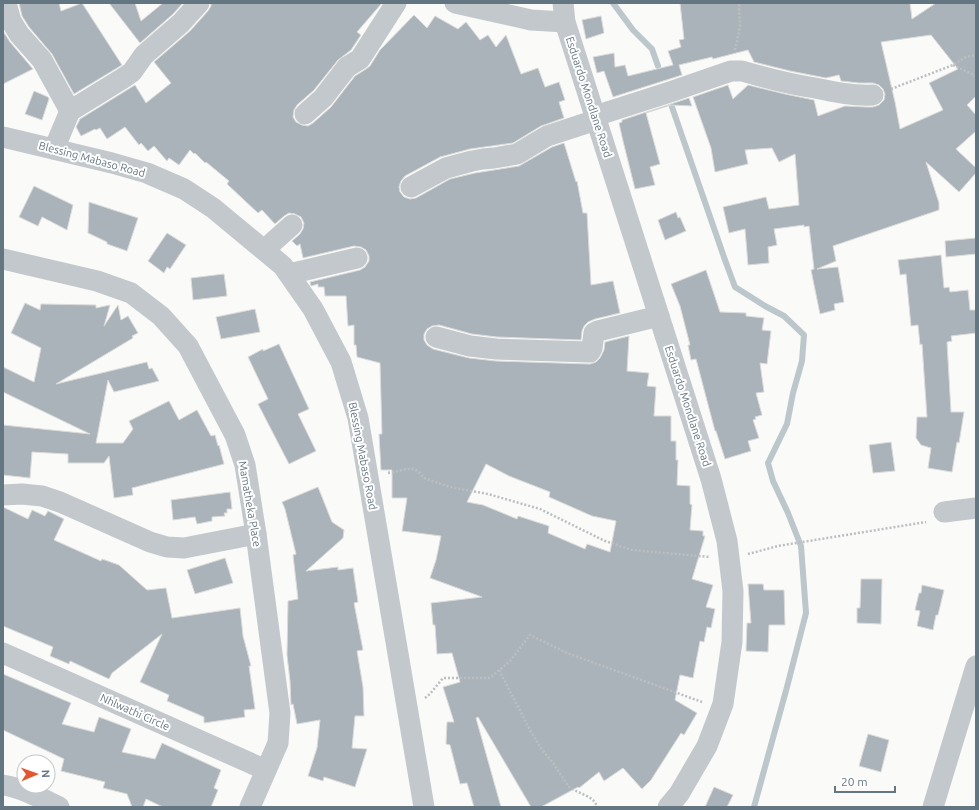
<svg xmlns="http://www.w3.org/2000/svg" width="979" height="810" viewBox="0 0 979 810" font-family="Ubuntu,sans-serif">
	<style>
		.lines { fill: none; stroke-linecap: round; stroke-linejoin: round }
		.stream { stroke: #bbc7cb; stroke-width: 6 }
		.building { fill: #aab3b9; stroke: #dcdcda; fill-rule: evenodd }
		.path { stroke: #bbbfc2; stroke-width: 2.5; stroke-dasharray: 2 2; stroke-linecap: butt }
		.minor { stroke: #c3c8cc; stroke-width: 21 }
		.labels { text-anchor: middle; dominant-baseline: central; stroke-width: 4; stroke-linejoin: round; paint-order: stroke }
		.street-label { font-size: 11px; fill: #657683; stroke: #fff }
	</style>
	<rect width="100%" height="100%" fill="#fafaf8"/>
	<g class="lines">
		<!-- stream -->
		<g class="stream">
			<polyline points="613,3 633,30 652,49 658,66"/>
			<polyline points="672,107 725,260 735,287 765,306 784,316 804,335 802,361 793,393 787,424 768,463 773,481 788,513 801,546 806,613 787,687 754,807"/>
		</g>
	</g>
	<!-- building -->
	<g class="building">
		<polygon points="19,3 59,3 61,11 82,3 122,65 74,94 52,54 29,27 22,16"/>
		<polygon points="109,3 135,3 141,21 163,3 183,3 173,14 140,43"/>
		<path d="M211 3H382L357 32 361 35 351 50 338 60 314 90 297 105 294 110 293 117 296 122 302 125 308 126 313 123 331 107 355 76 366 69 370 66 380 50 414 15 427 28 435 16 458 29 466 22 480 40 488 35 496 47 506 35 521 74 538 68 545 87 559 82 565 100 559 102 564 118 541 126 513 143 470 149 440 157 405 176 401 181 399 187 400 192 404 197 410 199 416 198 450 179 475 173 519 166 552 147 564 143 576 182 577 181 583 213H587L591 285 613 281 620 313 595 319 588 322 584 326 582 331 581 340 497 337 472 334 439 325 432 326 427 329 424 334V340L427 345 433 349 469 358 496 361 590 364 596 362 600 358 604 350 605 342 629 336 627 371 649 373 647 386 656 387 654 416H671V441H676V460H678L677 485 690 486V504L692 505 690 530 703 531V536H705L692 579 713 585 706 607 715 609 711 628 707 627 704 642 700 641 693 678 680 675 675 700 697 713 684 735 681 733 651 780 642 789 623 768 604 781 599 772 579 788 578 787 541 807H531L478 717 476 718 501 807H474L467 783 460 784 450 745 446 744 447 722H454L443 687 460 682 452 653 437 654 435 625H433L431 603 482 597 430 578 436 560 441 536 402 531 407 498H392V470H381L379 434H382L380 363 357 357 356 345H354V325L348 326 346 296H325L324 287H318V284L311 286 310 282 360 270 365 267 369 261V256L366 250 361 247 354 246 303 258 300 244 297 246 292 241 300 234 303 229 304 223 301 217 295 214 289 213 284 216 275 224 262 210 258 213 227 184 229 181 206 162 205 163 195 153 194 154 190 150 179 165 169 158 167 161 154 146 148 151 141 143 139 145 125 127 107 139 100 128 96 130 95 129 81 136 76 127 80 119 135 85 146 103 171 83 154 62 190 31 208 11 211 6ZM486 464 509 476 550 492 549 497 592 516 616 521 610 552 587 544 585 549 548 533 549 526 518 516 517 519 483 505 467 502Z"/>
		<path d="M680 3H910L912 19 936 3H976V96L967 105 976 115V131L956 149 976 168V173L959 192 926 162 939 203V210L833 246 836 261 817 269 838 267 844 302 834 304 835 310 820 314 811 270 814 269 809 226 804 227V225L774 229 777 245 768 247 769 263 748 265 745 229 729 233 723 207 766 197 769 209 799 205 795 154 779 162 772 148 745 150 748 164 715 172 711 148 693 97 728 85 733 99 748 85 785 94 814 100 818 116 845 106 866 107H873L879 105 884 100 885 94 883 89 879 85 873 83H859L841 81 839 75 826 78 790 71 754 62 748 50 713 59 712 57 679 65 682 75 613 97 604 71 597 73 593 57 614 53 615 67 625 65 628 76 673 65 668 51 681 47 679 40 684 39ZM931 35 958 69 929 83 943 110 900 129 895 102 881 42Z"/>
		<polygon points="601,16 604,33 586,39 582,20"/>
		<polygon points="3,31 10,42 33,69 3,84"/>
		<polygon points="34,91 48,97 49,99 42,120 25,114"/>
		<polygon points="689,98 692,106 671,105 646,113 660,164 650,167 655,185 635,189 623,141 619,123 622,122 622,120"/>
		<polygon points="34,186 73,205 67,230 42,217 38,226 19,217"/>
		<polygon points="89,202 138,218 127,251 107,244 107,242 88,233"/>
		<polygon points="676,212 678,218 680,217 686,231 665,240 658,220"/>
		<polygon points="167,233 186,245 170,269 167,267 164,273 148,261"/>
		<polygon points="976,238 976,254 946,257 945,241"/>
		<polygon points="941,255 944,288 949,287 950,292 968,290 970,310 976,310 976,333 951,336 952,341 947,342 951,412 964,412 959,443 957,442 952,472 928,468 931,448 921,445 916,438 917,417 927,417 922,344 920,345 918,325 911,326 906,274 900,275 898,260"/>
		<polygon points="706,270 720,312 746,313 746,316 764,318 762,330 771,331 767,364 760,363 764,392 756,393 762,415 755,417 756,419 753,420 759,438 748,441 751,451 725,459 716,431 715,431 696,359 691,360 688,345 690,345 680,306 671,284"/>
		<polygon points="224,274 227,296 193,300 191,278"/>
		<polygon points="25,303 40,310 41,304 96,305 96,308 110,305 104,326 118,305 121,320 128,316 138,333 132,336 133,338 56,384 147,362 149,369 152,368 159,381 114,392 108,380 96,443 123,443 133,429 129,421 169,401 179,420 197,410 211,436 215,435 218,446 219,445 224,464 132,488 133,495 114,498 109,456 104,463 68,463 68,454 32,452 30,478 3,475 3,425 90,434 3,392 3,367 34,382 41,348 11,333"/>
		<polygon points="255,309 260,332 221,339 216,317"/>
		<polygon points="279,344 309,409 298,414 316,451 289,464 258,404 268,399 248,357 263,349 263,351"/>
		<polygon points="891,442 895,471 873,473 869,445"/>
		<polygon points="318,487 332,522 344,530 343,538 306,571 338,567 338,570 353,568 358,602 354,603 363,650 357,651 363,687 364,716 355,716 352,748 367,749 355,787 324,777 323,781 308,776 317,748 320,720 297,724 293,704 291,705 290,681 287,655 288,601 298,599 293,555 296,554 285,509 282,502"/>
		<polygon points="230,492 232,509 227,509 227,513 224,513 225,516 212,517 212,521 197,524 195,517 173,520 171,500"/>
		<polygon points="3,507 28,519 32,510 45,516 48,511 64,519 54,540 101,561 102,559 119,565 147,590 166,588 172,618 240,608 243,636 251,666 249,666 255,709 244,710 245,717 204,723 204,717 167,701 169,695 140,682 162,634 112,673 109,679 70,661 69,664 50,656 53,647 3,626"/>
		<polygon points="225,558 233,583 195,594 187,570"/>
		<polygon points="861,579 882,579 881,624 857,623 857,608 860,608"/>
		<polygon points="748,584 763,584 764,590 784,590 785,625 769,625 768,652 746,651 747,623 751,623"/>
		<polygon points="922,585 944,590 938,615 936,615 933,630 917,626 920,611 915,610 919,593 921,593"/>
		<polygon points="3,674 71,703 62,724 94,732 99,717 131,729 122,752 155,759 162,743 221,770 214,788 218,790 211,807 163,807 146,799 143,807 132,807 127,794 103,788 105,782 61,771 64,759 3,730"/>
		<polygon points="868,734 889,740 881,772 859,766"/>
		<polygon points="714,787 733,795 727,807 705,807"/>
	</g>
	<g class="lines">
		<!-- path -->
		<g class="path">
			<polyline points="735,50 740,27 739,3"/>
			<polyline points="953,65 976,76"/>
			<polyline points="891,89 953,65 966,57 976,55"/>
			<polyline points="388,473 407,469 413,469 418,471 424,478 450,487 488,494 540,509 605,541 632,550 710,557"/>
			<polyline points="748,554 778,546 926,522"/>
			<polyline points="499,670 514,699 530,730 540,747 553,763 567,784 570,788 589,797 593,800 598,807"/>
			<polyline points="425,698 430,694 443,678 490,678 510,661 530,635 567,653 702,702"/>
		</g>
		<!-- minor -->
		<g class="minor">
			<polyline points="6,3 11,21 19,34 42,60 70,111"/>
			<polyline points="455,3 531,20 565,22"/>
			<polyline points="563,3 565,22 711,479 727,541 733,591 732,642 723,704 707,746 679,794 668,807"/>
			<polyline points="305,114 323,98 347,67 360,59 396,3"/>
			<path d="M595 116 670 92 731 71H742C766 78 790 84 815 88 834 92 853 96 873 95"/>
			<polyline points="3,137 112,163 147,173 184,189 213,208 283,266 313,309 341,362 358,418 424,807"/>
			<polyline points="54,149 70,111 125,77 132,72 144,55 181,23 199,3"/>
			<polyline points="411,187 446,168 472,161 483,159 494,158 517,154 547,136 596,120"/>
			<polyline points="264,250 292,225"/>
			<polyline points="3,259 97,281 131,293 161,316 188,346 235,435 245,465 256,534 280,713 278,743 250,807"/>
			<polyline points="289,274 357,258"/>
			<polyline points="436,337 470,346 496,349 590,352 592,348 594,333 598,331 659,316"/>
			<polyline points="3,495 22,494 42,496 60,502 150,542 167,547 184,548 256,534"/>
			<polyline points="944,512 976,508"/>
			<polyline points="3,653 266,770"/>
			<path d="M3 785C22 788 41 798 59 807"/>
			<polyline points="933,807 976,666"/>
		</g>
	</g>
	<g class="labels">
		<!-- street labels -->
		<g class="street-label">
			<text transform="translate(589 97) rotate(72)">Esduardo Mondlane Road</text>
			<text transform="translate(92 159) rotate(15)">Blessing Mabaso Road</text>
			<text transform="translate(688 406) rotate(72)">Esduardo Mondlane Road</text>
			<text transform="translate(363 456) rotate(79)">Blessing Mabaso Road</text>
			<text transform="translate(250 504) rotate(80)">Mamatheka Place</text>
			<text transform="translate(135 712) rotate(24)">Nhlwathi Circle</text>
		</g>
	</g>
	<!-- border -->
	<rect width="979" height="810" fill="none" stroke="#657683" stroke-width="8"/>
	<!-- north arrow -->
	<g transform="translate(36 774) rotate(88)"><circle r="19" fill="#ffffff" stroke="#c1c8cd"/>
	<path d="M0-3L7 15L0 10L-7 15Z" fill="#e4572e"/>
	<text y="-6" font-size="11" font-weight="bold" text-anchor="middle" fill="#657683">N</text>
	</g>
	<!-- scale -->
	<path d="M835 786v6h60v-6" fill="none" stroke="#657683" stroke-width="2"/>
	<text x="841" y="786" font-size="12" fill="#657683" stroke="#ffffff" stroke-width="3" paint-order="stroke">20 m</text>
</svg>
